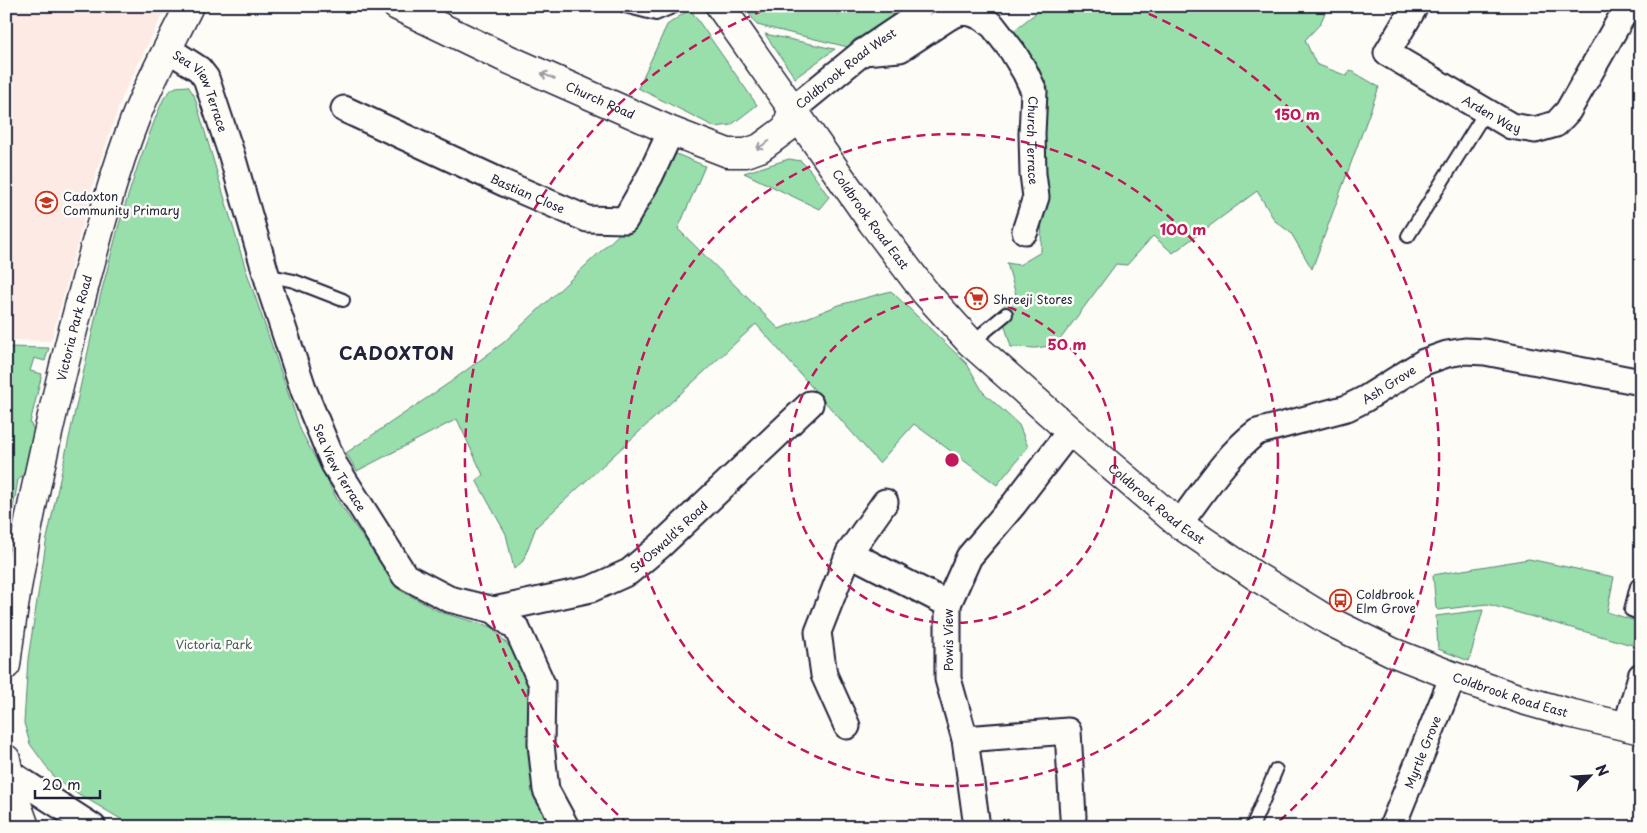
<svg xmlns="http://www.w3.org/2000/svg" width="1647" height="833" viewBox="0 0 1647 833" font-family="'Playpen Sans',sans-serif">
	<style>
		.built { fill: #fdeae5 }
		.green { fill: #98dfac; stroke: #5d8074 }
		.lines { fill: none; stroke-linecap: round; stroke-linejoin: round }
		.service-casing { stroke: #22223b; stroke-width: 16 }
		.minor-casing { stroke: #22223b; stroke-width: 29 }
		.tertiary-casing { stroke: #22223b; stroke-width: 31 }
		.service { stroke: #fdfcf7; stroke-width: 12 }
		.minor { stroke: #fdfcf7; stroke-width: 25 }
		.tertiary { stroke: #fdfcf7; stroke-width: 28 }
		.oneway { stroke: #9a9aa2 }
		.ring { fill: none; stroke: #c2185b; stroke-width: 2.5; stroke-dasharray: 9 6 }
		.labels { text-anchor: middle; dominant-baseline: central; stroke-width: 5; stroke-linejoin: round; paint-order: stroke }
		.street-label { font-size: 12px; fill: #22223b; stroke: #fdfcf7 }
		.poi-label { font-size: 12px; fill: #22223b; stroke: #fdfcf7; text-anchor: start }
		.park-label { font-size: 12px; fill: #455b5d; stroke: #fdfcf7 }
		.district-label { font-size: 18px; font-weight: bold; letter-spacing: 1px; fill: #22223b; stroke: #fdfcf7 }
		.centre { fill: #c2185b; stroke: #fdfcf7; stroke-width: 2.5 }
		.ring-label { font-size: 15px; text-anchor: middle; font-weight: bold; fill: #c2185b; stroke: #fdfcf7; stroke-width: 5; stroke-linejoin: round; paint-order: stroke }
	</style>
	<rect width="100%" height="100%" fill="#fdfcf7"/>
	<filter id="ink" filterUnits="userSpaceOnUse"><feTurbulence type="fractalNoise" baseFrequency=".02" numOctaves="2"/><feDisplacementMap in="SourceGraphic" scale="10" xChannelSelector="R" yChannelSelector="G"/><feConvolveMatrix kernelMatrix="1 2 1 2 8 2 1 2 1" color-interpolation-filters="sRGB"/></filter>
	<g filter="url(#ink)">
		<!-- built -->
		<polygon class="built" points="6,6 167,6 123,95 98,167 51,341 6,340"/>
		<!-- green -->
		<g class="green">
			<polygon points="744,6 832,6 839,15 846,6 893,6 893,24 855,39 848,47 757,25"/>
			<polygon points="1045,6 1328,6 1320,24 1305,40 1316,64 1347,76 1350,70 1379,87 1312,269 1291,233 1275,221 1257,191 1173,253 1153,236 1127,265 1116,264 1056,345 1036,348 1011,347 1000,309 1016,295 1007,263 1019,265 1041,252 1042,202 1038,124 1008,35"/>
			<polygon points="690,9 757,105 731,125 715,127 638,88 667,25"/>
			<polygon points="765,34 834,49 835,49 795,78"/>
			<polygon points="188,86 194,95 245,267 301,431 338,501 398,589 440,612 492,627 514,652 529,687 538,788 560,827 134,827 57,781 30,744 24,723 28,659 46,543 100,297 120,221 138,165 157,114 164,98 171,90 176,87"/>
			<polygon points="674,153 705,166 678,229 779,329 839,305 891,291 967,364 983,392 1019,425 1028,447 997,485 914,424 879,463 756,324 536,527 523,561 514,569 506,534 476,480 483,475 457,419 357,471 346,453 449,383 503,343 617,236 648,201"/>
			<polygon points="789,159 801,161 810,170 829,197 819,209 744,173"/>
			<polygon points="6,347 49,348 45,361 34,358 30,371 42,374 30,423 39,439 26,473 18,480 6,548"/>
			<polygon points="1529,559 1614,577 1607,612 1639,622 1632,645 1487,604 1438,610 1436,608 1433,575"/>
			<polygon points="1483,610 1469,661 1438,649 1436,616"/>
		</g>
		<g class="lines">
			<defs>
				<g id="service">
					<polyline points="625,6 656,14 675,6"/>
					<polyline points="1408,236 1486,111"/>
					<polyline points="266,275 294,281 343,300"/>
					<polyline points="971,343 1006,314"/>
					<polyline points="1637,586 1631,610 1641,614"/>
					<polyline points="1252,827 1276,770"/>
				</g>
				<g id="minor">
					<path id="s1" d="M1415 6 1387 53 1511 126 1535 130 1556 124 1568 111 1628 6"/>
					<path id="s2" d="M168 49 199 69 206 78 232 156 271 291 304 391 334 464 405 576 449 599 494 610 517 629 542 684 541 744 546 790 566 827"/>
					<path id="s3" d="M863 52 900 49 949 17 961 12 971 13 981 17 993 26 1013 52 1025 72 1034 91 1032 134 1033 174 1036 197 1025 231"/>
					<path id="s4" d="M344 109 506 184 587 219 625 220 650 176 671 131"/>
					<path id="s5" d="M792 110 863 52 912 19 920 6"/>
					<path id="s6" d="M1179 524C1202 494 1227 454 1257 432L1347 408 1365 399 1424 362 1447 354 1465 351 1485 352 1641 382"/>
					<polyline points="849,553 948,604"/>
					<path id="s7" d="M494 610 591 589 629 572 660 546 810 404"/>
					<polyline points="847,726 824,675 818,632 849,553 885,502"/>
					<polyline points="1626,727 1641,676"/>
					<polyline points="965,739 1068,731 1073,817"/>
					<polyline points="8,772 93,827"/>
					<polyline points="977,827 965,739 948,679 948,604 969,557 1014,504 1070,431"/>
					<path id="s8" d="M1392 827 1453 676"/>
				</g>
				<g id="tertiary">
					<path id="s9" d="M397 6 501 56 671 131 728 153H746L760 148 787 128 792 110"/>
					<path id="s10" d="M720 6 872 222 925 292 971 343 1070 431 1179 524 1257 577 1329 621 1392 652 1453 676 1523 700 1569 713 1641 730"/>
					<path id="s11" d="M6 665C20 548 47 432 76 318 94 251 110 183 135 119 150 80 171 43 189 6"/>
					<polyline points="6,759 13,793 25,827"/>
				</g>
			</defs>
			<!-- service casing -->
			<use href="#service" class="service-casing"/>
			<!-- minor casing -->
			<use href="#minor" class="minor-casing"/>
			<!-- tertiary casing -->
			<use href="#tertiary" class="tertiary-casing"/>
			<!-- service -->
			<use href="#service" class="service"/>
			<!-- minor -->
			<use href="#minor" class="minor"/>
			<!-- tertiary -->
			<use href="#tertiary" class="tertiary"/>
		</g>
		<!-- one-way arrows -->
		<defs><path id="oneway-shaft" d="M-6 0H5M1.5-3L5.5 0L1.5 3" fill="none" stroke-width="1.6" stroke-linecap="round" stroke-linejoin="round" transform="scale(1.25)"/></defs>
		<g class="oneway">
			<use href="#oneway-shaft" transform="translate(548 76) rotate(-156)"/>
			<use href="#oneway-shaft" transform="translate(763 145) rotate(148)"/>
		</g>
	</g>
	<!-- distance rings -->
	<g class="ring">
		<circle cx="952" cy="460" r="163"/>
		<circle cx="952" cy="460" r="326"/>
		<path d="M629 825A488 488 0 0 1 769 8M1135 8A488 488 0 0 1 1275 825"/>
	</g>
	<!-- icons -->
	<defs>
		<symbol id="school-ring" viewBox="-11 -11 22 22"><circle r="9.5" fill="#fdfcf7" stroke="#c8321e" stroke-width="1.5"/><path d="M0-5L7-2L0 1L-7-2ZM-4 1L0 2.5L4 1V4Q0 6-4 4Z" fill="#c8321e"/></symbol>
		<symbol id="supermarket-ring" viewBox="-11 -11 22 22"><circle r="9.5" fill="#fdfcf7" stroke="#c8321e" stroke-width="1.5"/><path d="M-6-5.5h2.5l.6 2H6L4.5 2H-2.5L-4.4-4H-6ZM-1.5 3.2a1.3 1.3 0 1 0 .1 0ZM3 3.2a1.3 1.3 0 1 0 .1 0Z" fill="#c8321e"/></symbol>
		<symbol id="bus-ring" viewBox="-11 -11 22 22"><circle r="9.5" fill="#fdfcf7" stroke="#c8321e" stroke-width="1.5"/><path d="M-5-6H5V4H4V6H2V4H-2V6H-4V4H-5ZM-3.5-4V0h7V-4ZM-3.5 1.2v1.5H-2V1.2ZM2 1.2v1.5H3.5V1.2Z" fill="#c8321e"/></symbol>
	</defs>
	<g fill-rule="evenodd">
		<use href="#school-ring" x="34" y="190" width="25" height="25"/>
		<use href="#supermarket-ring" x="964" y="286" width="25" height="25"/>
		<use href="#bus-ring" x="1328" y="588" width="25" height="25"/>
	</g>
	<g class="labels">
		<!-- street labels -->
		<g class="street-label">
			<text stroke="none"><textPath href="#s5" startOffset="68">Coldbrook Road West</textPath></text>
			<text stroke="none"><textPath href="#s2" startOffset="56">Sea View Terrace</textPath></text>
			<text stroke="none"><textPath href="#s9" startOffset="224">Church Road</textPath></text>
			<text stroke="none"><textPath href="#s1" startOffset="176">Arden Way</textPath></text>
			<text stroke="none"><textPath href="#s3" startOffset="271">Church Terrace</textPath></text>
			<text stroke="none"><textPath href="#s4" startOffset="202">Bastian Close</textPath></text>
			<text stroke="none"><textPath href="#s10" startOffset="261">Coldbrook Road East</textPath></text>
			<text stroke="none"><textPath href="#s11" startOffset="344">Victoria Park Road</textPath></text>
			<text stroke="none"><textPath href="#s6" startOffset="262">Ash Grove</textPath></text>
			<text stroke="none"><textPath href="#s2" startOffset="461">Sea View Terrace</textPath></text>
			<text stroke="none"><textPath href="#s10" startOffset="666">Coldbrook Road East</textPath></text>
			<text stroke="none"><textPath href="#s7" startOffset="194">St Oswald's Road</textPath></text>
			<text transform="translate(948 640) rotate(-90)">Powis View</text>
			<text stroke="none"><textPath href="#s10" startOffset="1071">Coldbrook Road East</textPath></text>
			<text stroke="none"><textPath href="#s8" startOffset="81">Myrtle Grove</textPath></text>
		</g>
		<!-- poi labels -->
		<g class="poi-label">
			<text x="63" y="196">Cadoxton<tspan x="63" dy="14">Community Primary</tspan></text>
			<text x="993" y="299">Shreeji Stores</text>
			<text x="1356" y="594">Coldbrook<tspan x="1356" dy="14">Elm Grove</tspan></text>
		</g>
		<!-- park labels -->
		<g class="park-label">
			<text x="214" y="644">Victoria Park</text>
		</g>
		<!-- district labels -->
		<g class="district-label">
			<text x="397" y="352">CADOXTON</text>
		</g>
	</g>
	<circle cx="952" cy="460" r="8" class="centre"/>
	<g class="ring-label">
		<text x="1297" y="120">150 m</text>
		<text x="1183" y="235">100 m</text>
		<text x="1067" y="350">50 m</text>
	</g>
	<!-- margin -->
	<rect width="1647" height="833" fill="none" stroke="#fdfcf7" stroke-width="25"/>
	<rect x="12" y="12" width="1622" height="808" fill="none" stroke="#22223b" stroke-width="2" filter="url(#ink)"/>
	<!-- north arrow -->
	<g transform="translate(1590 776) rotate(65)" stroke="#fdfcf7" stroke-width="4" paint-order="stroke">
	<path d="M0-4L9 19L0 12L-9 19Z" fill="#22223b"/>
	<text y="-8" font-size="14" font-weight="bold" text-anchor="middle" fill="#22223b">N</text>
	</g>
	<!-- scale -->
	<path d="M35 790v8h65v-8" fill="none" stroke="#22223b" stroke-width="2.5"/>
	<text x="42" y="790" font-size="15" fill="#22223b" stroke="#fdfcf7" stroke-width="4" paint-order="stroke">20 m</text>
</svg>
